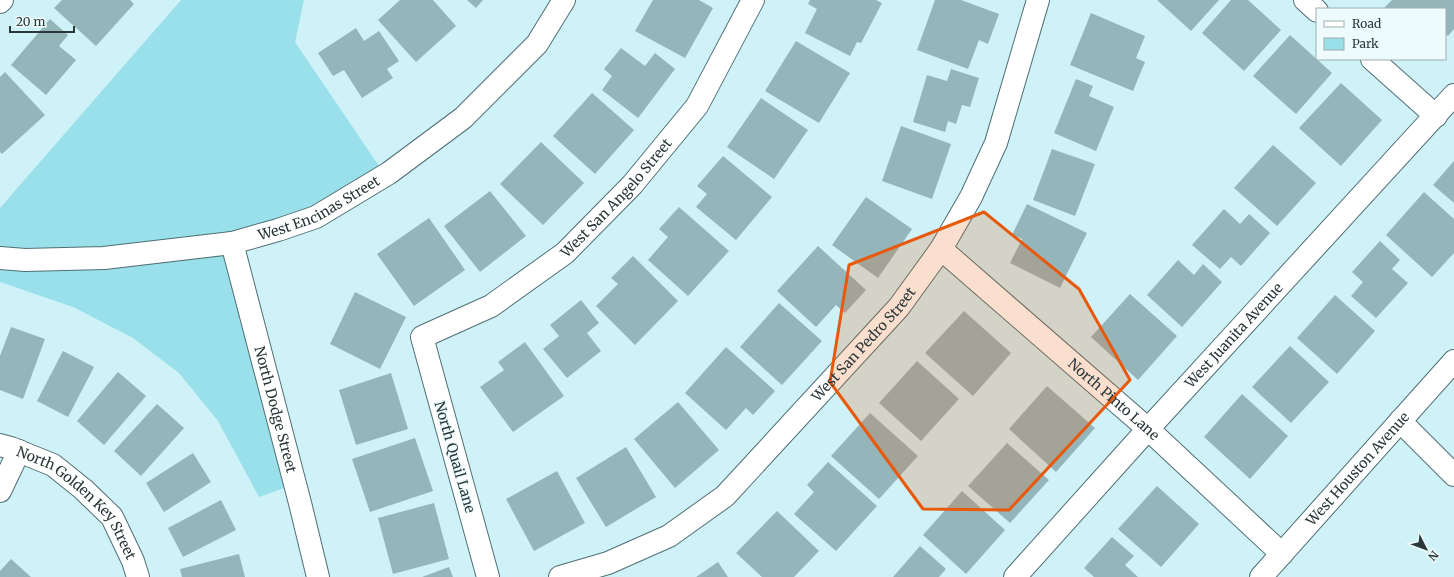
<svg xmlns="http://www.w3.org/2000/svg" width="1454" height="577" viewBox="0 0 1454 577" font-family="Merriweather,serif">
	<style>
		.green { fill: #99e0ea }
		.building { fill: #94b6bb }
		.lines { fill: none; stroke-linecap: round; stroke-linejoin: round }
		.minor-casing { stroke: #4f6f74; stroke-width: 24 }
		.minor { stroke: #fff; stroke-width: 22 }
		.marked { fill: #e8590c; fill-opacity: 0.2; stroke: #e8590c; stroke-width: 3; stroke-linejoin: round }
		.labels { text-anchor: middle; dominant-baseline: central; stroke-width: 3; stroke-linejoin: round; paint-order: stroke }
		.street-label { font-size: 14px; fill: #293739; stroke: #edfbfd }
	</style>
	<rect width="100%" height="100%" fill="#cff2f8"/>
	<!-- green -->
	<polygon class="green" points="181,0 304,0 295,42 379,166 308,208 237,234 301,482 259,497 218,421 179,373 133,338 73,307 0,282 0,208"/>
	<!-- building -->
	<g class="building">
		<polygon points="62,0 130,0 134,4 96,46 54,8"/>
		<polygon points="400,0 433,0 456,26 416,62 378,20"/>
		<polygon points="467,0 483,0 476,8"/>
		<polygon points="653,0 699,0 713,8 685,58 635,31"/>
		<polygon points="810,0 876,0 882,3 861,43 857,42 850,56 805,33 817,9 808,4"/>
		<polygon points="935,0 961,0 999,14 988,44 979,40 968,69 917,50"/>
		<polygon points="1157,0 1219,0 1191,31"/>
		<polygon points="1231,0 1248,0 1281,30 1244,71 1202,33"/>
		<polygon points="1392,0 1454,0 1454,29 1448,36 1445,34 1445,9 1383,9"/>
		<polygon points="1091,13 1145,36 1136,58 1145,62 1133,91 1070,65"/>
		<polygon points="50,19 68,35 59,46 76,60 46,95 11,65"/>
		<polygon points="356,28 364,41 379,31 399,61 387,69 393,78 362,98 344,70 333,76 318,53"/>
		<polygon points="1290,35 1332,73 1296,114 1253,76"/>
		<polygon points="796,41 850,73 819,123 765,91"/>
		<polygon points="621,48 645,66 655,53 675,69 638,118 602,90 612,76 604,69"/>
		<polygon points="951,69 979,78 970,107 962,105 956,124 948,121 945,132 913,122 927,75 947,81"/>
		<polygon points="5,72 45,115 2,154 0,152 0,77"/>
		<polygon points="1076,79 1093,86 1089,96 1114,107 1096,151 1054,133"/>
		<polygon points="1341,83 1382,120 1341,166 1299,128"/>
		<polygon points="592,93 634,130 595,174 553,136"/>
		<polygon points="761,98 808,130 774,179 727,147"/>
		<polygon points="901,126 951,144 932,199 882,181"/>
		<polygon points="541,142 584,183 543,225 500,184"/>
		<polygon points="1273,145 1316,183 1277,226 1234,188"/>
		<polygon points="1052,149 1095,164 1075,216 1033,200"/>
		<polygon points="723,156 772,197 736,240 696,207 707,194 697,186"/>
		<polygon points="1454,161 1454,203 1433,185"/>
		<polygon points="490,191 526,236 480,272 444,226"/>
		<polygon points="1424,192 1454,219 1454,253 1432,277 1386,235"/>
		<polygon points="866,197 912,229 878,278 832,245"/>
		<polygon points="1027,204 1087,233 1060,288 1010,263 1022,239 1012,235"/>
		<polygon points="679,207 729,251 688,296 648,260 668,237 659,229"/>
		<polygon points="1224,209 1240,224 1249,214 1270,233 1241,266 1231,257 1220,269 1192,245"/>
		<polygon points="429,218 465,270 414,306 377,254"/>
		<polygon points="1380,241 1400,260 1392,269 1408,283 1376,318 1351,296 1363,282 1352,272"/>
		<polygon points="818,246 866,290 845,313 836,305 816,327 777,291"/>
		<polygon points="633,256 678,301 635,345 596,306 618,284 611,278"/>
		<polygon points="1178,260 1194,275 1203,264 1222,282 1182,327 1147,295"/>
		<polygon points="355,292 406,317 380,369 330,344"/>
		<polygon points="1130,294 1177,336 1138,380 1091,337"/>
		<polygon points="1335,295 1375,331 1337,374 1297,338"/>
		<polygon points="581,300 599,323 587,333 601,351 567,378 543,349 559,336 550,325"/>
		<polygon points="779,303 822,341 782,385 740,347"/>
		<polygon points="964,311 1011,353 973,396 925,353"/>
		<polygon points="11,327 45,339 23,399 0,390 0,356"/>
		<polygon points="525,342 564,396 513,432 480,387 504,370 498,362"/>
		<polygon points="1290,346 1329,382 1291,423 1252,387"/>
		<polygon points="726,347 775,391 753,415 746,408 726,430 685,393"/>
		<polygon points="63,351 94,367 68,417 37,401"/>
		<polygon points="917,361 959,399 921,441 879,403"/>
		<polygon points="118,372 146,396 104,445 77,421"/>
		<polygon points="391,373 408,429 356,445 339,390"/>
		<polygon points="1047,386 1095,428 1056,472 1009,429"/>
		<polygon points="1242,394 1288,436 1250,479 1204,437"/>
		<polygon points="678,402 719,450 675,488 634,439"/>
		<polygon points="157,404 184,428 141,476 114,451"/>
		<polygon points="870,413 918,456 879,499 831,456"/>
		<polygon points="415,438 433,491 370,512 352,459"/>
		<polygon points="1007,443 1049,480 1010,523 968,486"/>
		<polygon points="626,447 656,497 606,527 576,478"/>
		<polygon points="193,453 211,482 164,512 146,483"/>
		<polygon points="828,462 877,506 836,551 794,514 814,492 807,485"/>
		<polygon points="557,471 585,523 534,551 506,499"/>
		<polygon points="1157,486 1199,524 1161,567 1118,529"/>
		<polygon points="962,491 1005,530 966,574 923,535"/>
		<polygon points="221,500 236,530 183,557 168,528"/>
		<polygon points="434,503 449,559 393,574 378,518"/>
		<polygon points="777,511 819,551 794,577 762,577 736,553"/>
		<polygon points="1112,537 1134,556 1125,565 1138,577 1094,577 1084,568"/>
		<polygon points="920,546 946,569 939,577 893,577"/>
		<polygon points="239,554 245,577 182,577 180,569"/>
		<polygon points="11,559 31,577 0,577 0,571"/>
		<polygon points="718,562 728,577 696,577"/>
		<polygon points="449,567 453,577 422,577"/>
	</g>
	<g class="lines">
		<defs>
			<g id="minor">
				<polyline points="1305,0 1317,11"/>
				<polyline points="0,2 2,0"/>
				<polyline points="1372,59 1436,116"/>
				<path id="s1" d="M232 243 300 503 318 577"/>
				<path id="s2" d="M941 249 1148 429 1282 554"/>
				<path id="s3" d="M0 258 25 260 104 258 232 243 278 230 316 217 389 173 463 118 537 44 564 0"/>
				<polyline points="1400,421 1454,475"/>
				<path id="s4" d="M0 445 11 448 53 465 83 489 112 517 133 561 138 577"/>
				<polyline points="0,491 19,451"/>
				<path id="s5" d="M488 577 422 337 491 306 565 253 632 185 697 106 753 0"/>
				<path id="s6" d="M560 577 608 563 669 536 725 496 899 307 941 249 971 197 996 143 1038 0"/>
				<path id="s7" d="M1015 577 1148 429 1454 95"/>
				<path id="s8" d="M1261 577 1454 361"/>
			</g>
		</defs>
		<!-- minor casing -->
		<use href="#minor" class="minor-casing"/>
		<!-- minor -->
		<use href="#minor" class="minor"/>
	</g>
	<!-- marked area -->
	<path class="marked" d="M984 212 1079 289 1130 380 1009 510 923 509 830 382 849 265Z"/>
	<g class="labels">
		<!-- street labels -->
		<g class="street-label">
			<text stroke="none"><textPath href="#s5" startOffset="491">West San Angelo Street</textPath></text>
			<text stroke="none"><textPath href="#s3" startOffset="327">West Encinas Street</textPath></text>
			<text stroke="none"><textPath href="#s7" startOffset="326">West Juanita Avenue</textPath></text>
			<text stroke="none"><textPath href="#s6" startOffset="391">West San Pedro Street</textPath></text>
			<text stroke="none"><textPath href="#s2" startOffset="229">North Pinto Lane</textPath></text>
			<text stroke="none"><textPath href="#s1" startOffset="172">North Dodge Street</textPath></text>
			<text transform="translate(455 457) rotate(74)">North Quail Lane</text>
			<text stroke="none"><textPath href="#s8" startOffset="145">West Houston Avenue</textPath></text>
			<text stroke="none"><textPath href="#s4" startOffset="100">North Golden Key Street</textPath></text>
		</g>
	</g>
	<!-- legend -->
	<rect x="1316" y="8" width="130" height="52" fill="#edfbfd" stroke="#9fadaf"/>
	<rect x="1324" y="21" width="20" height="6" fill="#ffffff" stroke="#9fadaf"/>
	<text x="1352" y="28" font-size="12" fill="#293739">Road</text>
	<rect x="1324" y="38" width="20" height="12" fill="#99e0ea" stroke="#9fadaf"/>
	<text x="1352" y="48" font-size="12" fill="#293739">Park</text>
	<!-- north arrow -->
	<g transform="translate(1426 549) rotate(132)" stroke="#edfbfd" stroke-width="3" paint-order="stroke">
	<path d="M0-3L7 15L0 10L-7 15Z" fill="#293739"/>
	<text y="-6" font-size="11" font-weight="bold" text-anchor="middle" fill="#293739">N</text>
	</g>
	<!-- scale -->
	<path d="M10 26v6h64v-6" fill="none" stroke="#293739" stroke-width="2"/>
	<text x="16" y="26" font-size="12" fill="#293739" stroke="#edfbfd" stroke-width="3" paint-order="stroke">20 m</text>
</svg>
